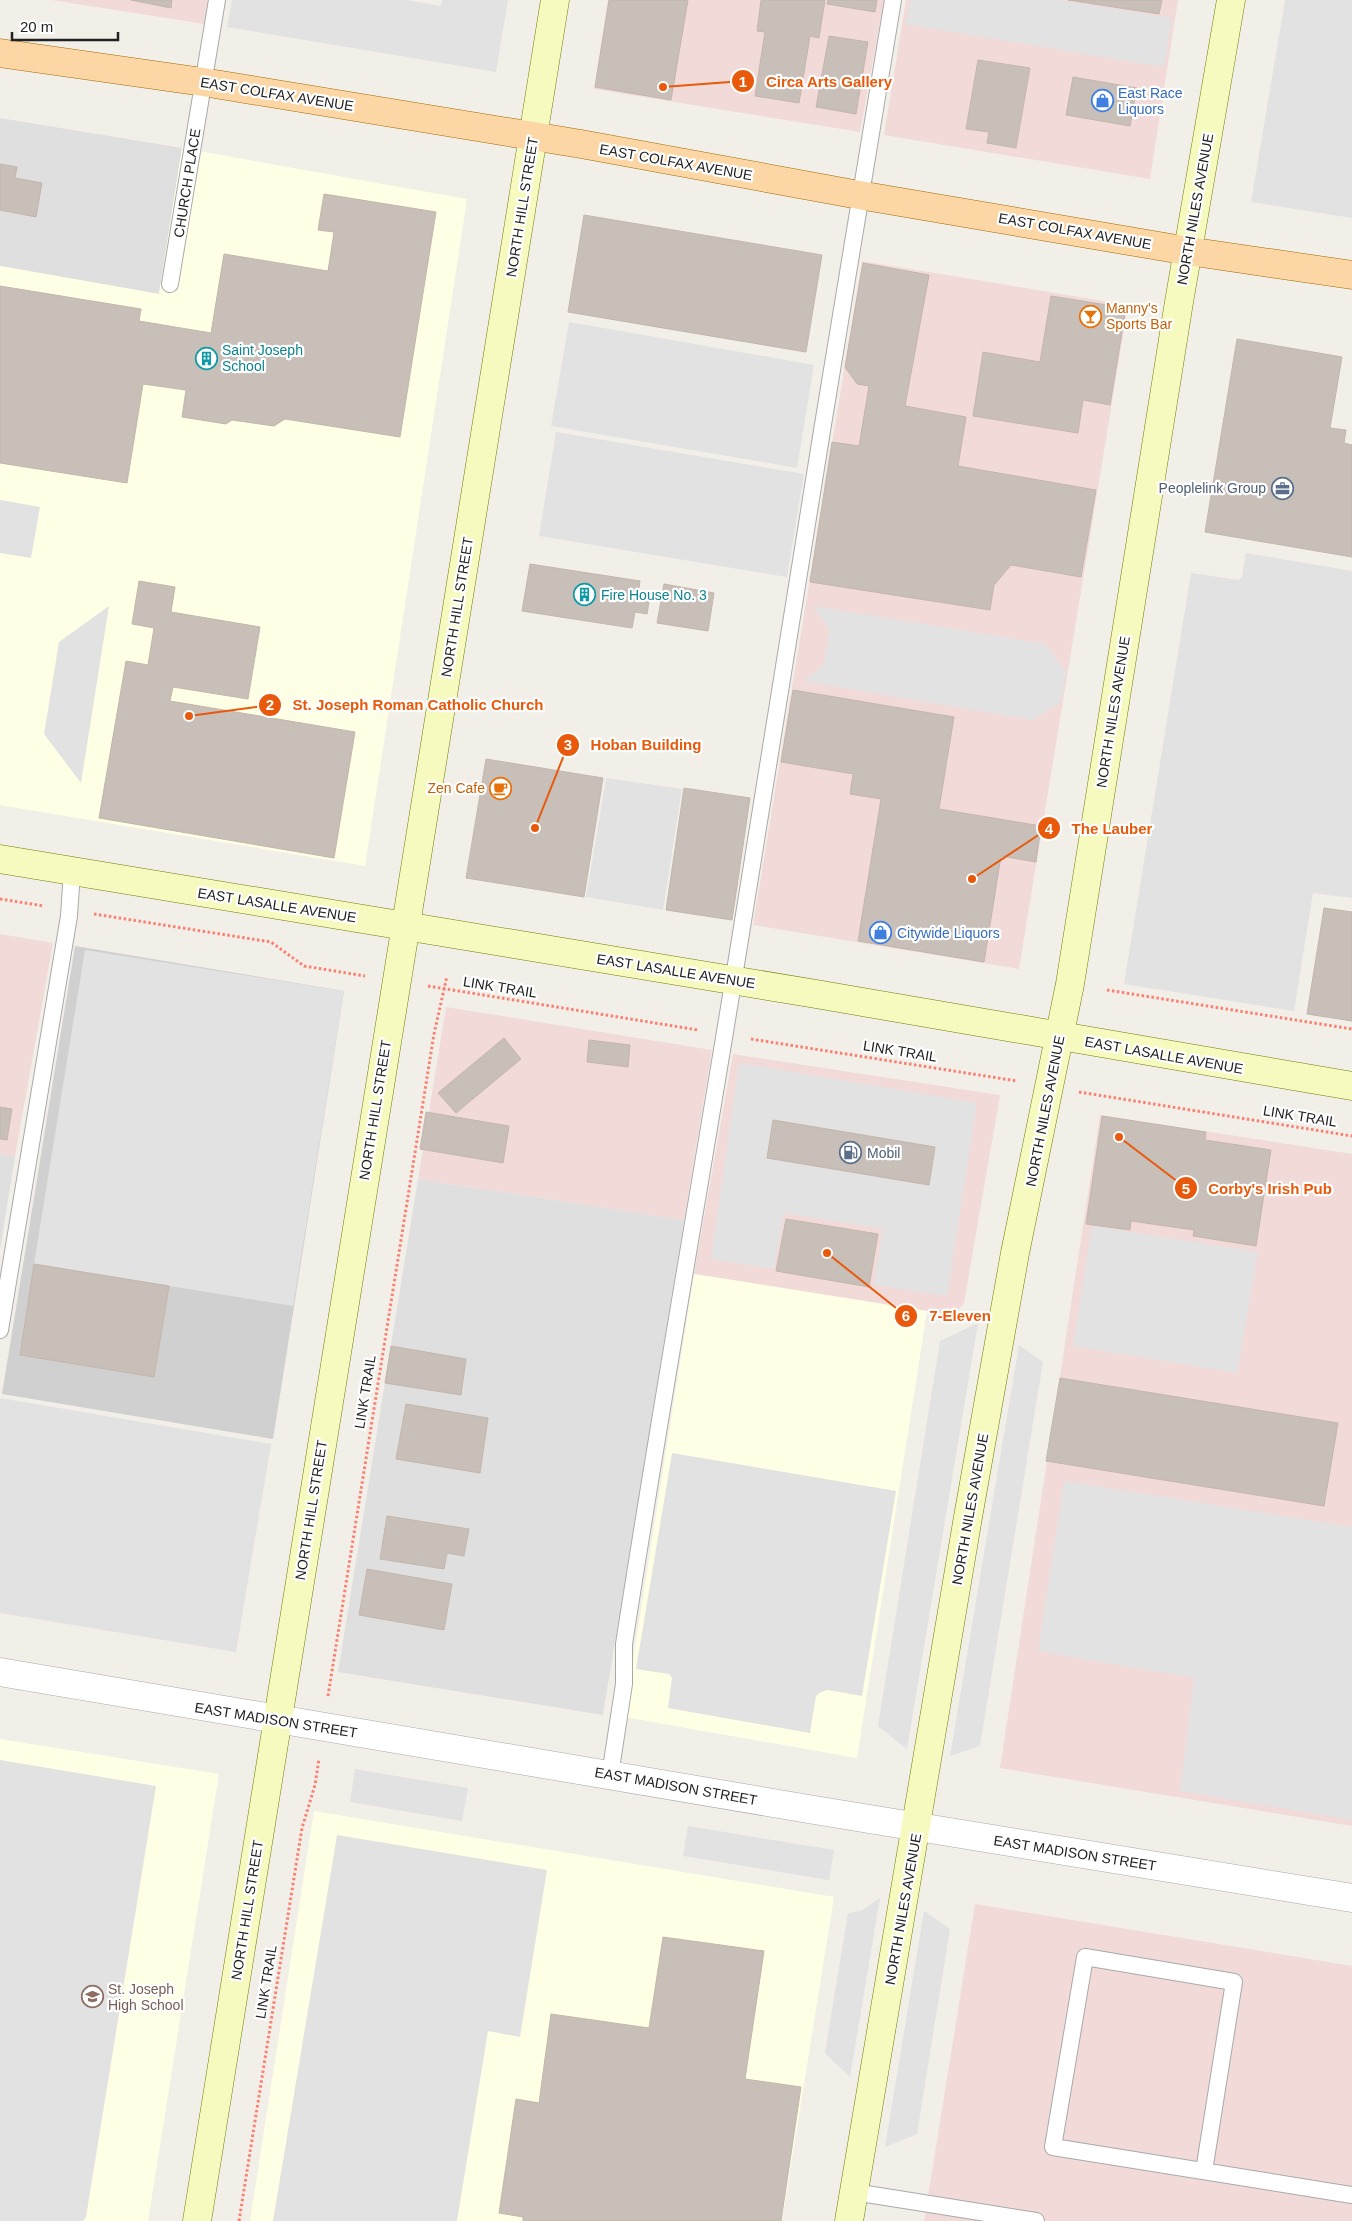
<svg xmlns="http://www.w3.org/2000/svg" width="1352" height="2221" viewBox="0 0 1352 2221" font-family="Helvetica,sans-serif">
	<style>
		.residential { fill: #e0dfdf }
		.commercial { fill: #f2dad9 }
		.education { fill: #ffffe5 }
		.religious { fill: #d0d0d0 }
		.parking { fill: #e2e2e2; fill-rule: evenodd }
		.building { fill: #c7bfb8; stroke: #c4b6ab }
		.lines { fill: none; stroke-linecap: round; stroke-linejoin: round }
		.lane-casing { stroke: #a9a9a9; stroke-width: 18 }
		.street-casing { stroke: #a9a9a9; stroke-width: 29 }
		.secondary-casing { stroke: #707d05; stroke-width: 29 }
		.primary-casing { stroke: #a06b00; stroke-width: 29 }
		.path { stroke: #fa8072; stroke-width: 3; stroke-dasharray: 2.5 2.5; stroke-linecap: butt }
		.lane { stroke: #fff; stroke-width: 16 }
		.street { stroke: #fff; stroke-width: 28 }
		.secondary { stroke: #f7fabf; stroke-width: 28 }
		.primary { stroke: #fcd6a4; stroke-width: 28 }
		.labels { text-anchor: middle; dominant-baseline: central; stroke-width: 4.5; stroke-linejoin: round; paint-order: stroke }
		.shop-label { font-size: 14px; fill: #366cbe; stroke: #fff; text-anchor: start }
		.street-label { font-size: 14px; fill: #222; stroke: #fff }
		.food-label { font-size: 14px; fill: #c56008; stroke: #fff; text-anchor: start }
		.culture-label { font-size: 14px; fill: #0d838f; stroke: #fff; text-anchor: start }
		.service-label { font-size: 14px; fill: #4e5e75; stroke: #fff; text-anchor: end }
		.education-label { font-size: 14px; fill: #785e54; stroke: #fff; text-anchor: start }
		.leader { fill: none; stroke: #e8590c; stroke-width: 2 }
		.callout-dot { fill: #e8590c; stroke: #fff; stroke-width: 2 }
		.mark-label { font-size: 15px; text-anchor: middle; font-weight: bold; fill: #fff }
		.callout-label { font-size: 15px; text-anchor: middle; font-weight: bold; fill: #e8590c; stroke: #fff; stroke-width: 4.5; stroke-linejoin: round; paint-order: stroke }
	</style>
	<rect width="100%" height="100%" fill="#f2efe9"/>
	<!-- residential -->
	<g class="residential">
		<polygon points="0,118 182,148 159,294 0,266"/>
		<polygon points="0,1154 15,1156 0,1250"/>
		<polygon points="418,1179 684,1220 603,1715 338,1672"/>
	</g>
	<!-- commercial -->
	<g class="commercial">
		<polygon points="52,0 208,0 204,24"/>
		<polygon points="608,0 884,0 860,132 594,89"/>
		<polygon points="906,0 1178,0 1150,179 884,135"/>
		<polygon points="862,261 1128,305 1019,969 753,925"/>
		<polygon points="0,934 53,943 15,1156 0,1154"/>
		<polygon points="446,1007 712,1050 684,1220 418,1179"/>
		<polygon points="733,1054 1000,1095 964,1303 954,1315 694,1274"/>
		<polygon points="1100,1115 1352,1154 1352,1826 1000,1768"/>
		<polygon points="975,1904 1352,1966 1352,2221 924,2221"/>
	</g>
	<!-- education -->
	<g class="education">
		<polygon points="182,148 467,199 365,866 0,805 0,266 159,294"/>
		<polygon points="694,1274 927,1311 857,1758 624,1717"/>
		<polygon points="0,1739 219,1774 148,2221 0,2221"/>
		<polygon points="314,1811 834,1897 782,2221 250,2221"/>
	</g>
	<!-- religious -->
	<polygon class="religious" points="75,946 344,991 273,1439 2,1394"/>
	<!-- parking -->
	<g class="parking">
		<polygon points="232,0 407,0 441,6 442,0 508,0 496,72 227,27"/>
		<polygon points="910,0 1060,0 1172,18 1164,67 906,24"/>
		<polygon points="1285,0 1352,0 1352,218 1251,202"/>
		<polygon points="569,322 814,365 797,468 551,426"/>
		<polygon points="556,432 804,474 787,577 539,536"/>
		<polygon points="0,500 40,507 31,558 0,553"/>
		<polygon points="1246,553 1352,571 1352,898 1313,893 1294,1011 1124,984 1191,573 1239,580 1242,577"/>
		<polygon points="109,606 81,783 44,734 59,642"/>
		<polygon points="813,606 1045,644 1066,672 1061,702 1033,720 803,681 824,665 830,630"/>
		<polygon points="606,778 682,789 663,910 586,897"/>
		<polygon points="85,950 344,991 293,1306 34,1264"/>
		<path d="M739 1063 977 1103 947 1296 874 1285 883 1229 784 1213 774 1269 711 1259ZM773 1120 935 1147 929 1184 880 1176Z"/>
		<polygon points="1092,1226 1258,1252 1237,1373 1073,1346"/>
		<polygon points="978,1323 907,1749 878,1726 940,1341"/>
		<polygon points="1019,1345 1043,1362 980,1746 950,1756"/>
		<polygon points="0,1398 271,1444 236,1652 0,1613"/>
		<polygon points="672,1453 896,1491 862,1696 828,1690 821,1692 816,1696 810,1733 668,1708 672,1678 669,1674 636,1669"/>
		<polygon points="1064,1481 1352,1527 1352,1820 1180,1791 1194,1678 1038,1651"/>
		<polygon points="0,1760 156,1786 86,2217 83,2221 0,2221"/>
		<polygon points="355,1769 468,1788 462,1821 350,1802"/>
		<polygon points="688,1826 834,1850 829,1880 683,1856"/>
		<polygon points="337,1835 547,1870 520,2037 488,2031 457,2221 273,2221"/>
		<polygon points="880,1898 850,2077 825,2053 848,1913 861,1911"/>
		<polygon points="924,1911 950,1929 917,2134 885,2147"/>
	</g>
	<!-- building -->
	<g class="building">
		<polygon points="131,0 172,0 171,8"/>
		<polygon points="609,0 688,0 671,100 595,87"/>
		<polygon points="761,0 825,0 819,38 810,36 799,103 755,96 765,32 757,31"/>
		<polygon points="828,0 877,0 875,12 827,4"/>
		<polygon points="1068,0 1162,0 1159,14"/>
		<polygon points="829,36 868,42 856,114 816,107"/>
		<polygon points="978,60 1030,68 1016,148 987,143 989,132 966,129"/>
		<polygon points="1073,77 1137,88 1130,126 1066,115"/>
		<polygon points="0,164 17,167 15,178 42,183 36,217 0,210"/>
		<polygon points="324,194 436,212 400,437 285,419 274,426 232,420 226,424 182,417 186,390 143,384 127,483 0,463 0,286 141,309 139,321 211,333 224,254 328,271 334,232 318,230"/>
		<polygon points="584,215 822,255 806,352 568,312"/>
		<polygon points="863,263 929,275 905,406 966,417 958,466 1096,490 1081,577 1011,565 994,585 990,610 810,582 832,442 859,446 869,386 857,384 845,367"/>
		<polygon points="1051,296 1126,308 1110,405 1083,400 1078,433 973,416 983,352 1040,362"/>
		<polygon points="1237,339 1342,357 1330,428 1346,430 1344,443 1352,445 1352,557 1205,532"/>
		<polygon points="530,564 640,581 638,595 650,596 647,614 635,612 632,628 522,611"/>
		<polygon points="139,581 175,587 171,612 260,627 248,699 173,687 170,701 355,732 334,858 99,818 126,661 148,665 154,628 132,624"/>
		<polygon points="664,584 714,593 708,631 657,623"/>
		<polygon points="793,690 954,717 939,809 1041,826 1036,862 1001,856 984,962 858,941 881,799 850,794 853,774 781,762"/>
		<polygon points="486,759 603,778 584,897 466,878"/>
		<polygon points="684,788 750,798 732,920 666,910"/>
		<polygon points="1324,908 1352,912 1352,1021 1307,1014"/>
		<polygon points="504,1038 521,1059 456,1113 438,1093"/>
		<polygon points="589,1040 630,1045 628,1067 587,1062"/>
		<polygon points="0,1107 12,1109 7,1140 0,1139"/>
		<polygon points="426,1112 509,1126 503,1163 420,1149"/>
		<polygon points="1102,1116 1206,1132 1205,1140 1271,1150 1256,1246 1193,1236 1194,1230 1131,1221 1130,1230 1086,1224"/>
		<polygon points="773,1120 935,1147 929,1185 767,1158"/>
		<polygon points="786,1219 878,1234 869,1287 776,1271"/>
		<polygon points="34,1264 169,1286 154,1377 20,1355"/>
		<polygon points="391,1346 466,1359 461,1395 385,1383"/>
		<polygon points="1060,1378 1338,1423 1324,1506 1046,1461"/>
		<polygon points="406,1404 488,1418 480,1473 396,1459"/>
		<polygon points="387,1516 469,1529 464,1556 447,1553 444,1569 380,1559"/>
		<polygon points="367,1569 452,1584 444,1630 359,1615"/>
		<polygon points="663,1937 764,1951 745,2079 801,2087 781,2221 523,2221 523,2217 499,2213 516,2099 539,2103 551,2014 649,2028"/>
	</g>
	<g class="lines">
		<defs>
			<g id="lane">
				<polyline points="170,284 217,0"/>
				<polyline points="0,1330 69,916 72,871"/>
				<path d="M610 1775 624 1684V1644C658 1424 697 1204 733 983 787 656 837 327 893 0"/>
				<polyline points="1204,2171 1234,1982 1085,1957 1053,2147 1352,2195"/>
				<polyline points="854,2192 1036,2221"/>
			</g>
			<path id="street" d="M0 1672C450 1750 901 1825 1352 1898"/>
			<g id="secondary">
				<polyline points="0,859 816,994 1352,1086"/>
				<polyline points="197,2221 555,0"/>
				<polyline points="849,2221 968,1517 1015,1253 1070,984 1179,302 1231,0"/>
			</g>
			<polyline id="primary" points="0,53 203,82 581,144 859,195 1188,251 1352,275"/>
		</defs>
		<!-- lane casing -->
		<use href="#lane" class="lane-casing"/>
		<!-- street casing -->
		<use href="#street" class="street-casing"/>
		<!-- secondary casing -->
		<use href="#secondary" class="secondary-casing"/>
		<!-- primary casing -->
		<use href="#primary" class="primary-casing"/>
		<!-- path -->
		<g class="path">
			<polyline points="0,899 44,906"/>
			<polyline points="94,914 271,942 304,966 365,976"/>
			<polyline points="428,986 698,1030"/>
			<polyline points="1107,990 1352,1029"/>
			<polyline points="751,1039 1017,1081"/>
			<polyline points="1079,1092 1352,1136"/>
			<polyline points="328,1696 434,1034 447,976"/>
			<polyline points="239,2221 302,1828 315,1785 319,1759"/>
		</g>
		<!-- lane -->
		<use href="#lane" class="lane"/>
		<!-- street -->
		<use href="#street" class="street"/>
		<!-- secondary -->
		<use href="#secondary" class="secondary"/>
		<!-- primary -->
		<use href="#primary" class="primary"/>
	</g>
	<!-- icons -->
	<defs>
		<symbol id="shop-ring" viewBox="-11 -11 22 22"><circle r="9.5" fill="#fff" stroke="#3f7fe0" stroke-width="1.5"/><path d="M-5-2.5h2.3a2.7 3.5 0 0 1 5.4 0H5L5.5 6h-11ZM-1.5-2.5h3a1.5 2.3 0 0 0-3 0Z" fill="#3f7fe0"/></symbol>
		<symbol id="bar-ring" viewBox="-11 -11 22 22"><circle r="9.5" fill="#fff" stroke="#e8710a" stroke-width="1.5"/><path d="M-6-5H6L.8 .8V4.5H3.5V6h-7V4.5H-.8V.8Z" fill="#e8710a"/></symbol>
		<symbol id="building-ring" viewBox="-11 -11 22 22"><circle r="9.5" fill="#fff" stroke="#0f9aa8" stroke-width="1.5"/><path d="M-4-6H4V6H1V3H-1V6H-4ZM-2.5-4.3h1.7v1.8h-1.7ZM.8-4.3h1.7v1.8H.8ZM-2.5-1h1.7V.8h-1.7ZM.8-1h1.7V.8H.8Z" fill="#0f9aa8"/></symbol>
		<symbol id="office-ring" viewBox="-11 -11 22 22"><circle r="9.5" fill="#fff" stroke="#5c6f8a" stroke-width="1.5"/><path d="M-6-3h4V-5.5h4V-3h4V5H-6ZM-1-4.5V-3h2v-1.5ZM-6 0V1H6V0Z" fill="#5c6f8a"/></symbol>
		<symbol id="cafe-ring" viewBox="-11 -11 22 22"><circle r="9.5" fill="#fff" stroke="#e8710a" stroke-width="1.5"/><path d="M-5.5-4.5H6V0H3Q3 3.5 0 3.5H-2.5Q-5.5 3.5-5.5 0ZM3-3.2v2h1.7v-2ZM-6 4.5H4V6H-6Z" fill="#e8710a"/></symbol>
		<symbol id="fuel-ring" viewBox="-11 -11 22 22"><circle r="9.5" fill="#fff" stroke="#5c6f8a" stroke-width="1.5"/><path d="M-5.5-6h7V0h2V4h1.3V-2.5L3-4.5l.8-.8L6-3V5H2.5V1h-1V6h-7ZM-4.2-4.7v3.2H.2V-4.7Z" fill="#5c6f8a"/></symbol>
		<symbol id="school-ring" viewBox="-11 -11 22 22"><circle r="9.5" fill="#fff" stroke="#8d6e63" stroke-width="1.5"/><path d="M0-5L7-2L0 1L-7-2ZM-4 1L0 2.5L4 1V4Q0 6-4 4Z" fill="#8d6e63"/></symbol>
	</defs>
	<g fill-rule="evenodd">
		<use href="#shop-ring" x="1090" y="88" width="25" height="25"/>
		<use href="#bar-ring" x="1078" y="304" width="25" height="25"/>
		<use href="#building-ring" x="194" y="346" width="25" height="25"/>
		<use href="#office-ring" x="1270" y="476" width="25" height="25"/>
		<use href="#building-ring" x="572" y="582" width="25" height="25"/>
		<use href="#cafe-ring" x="488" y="776" width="25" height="25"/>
		<use href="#shop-ring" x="868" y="920" width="25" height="25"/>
		<use href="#fuel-ring" x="838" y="1140" width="25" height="25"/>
		<use href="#school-ring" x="80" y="1984" width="25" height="25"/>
	</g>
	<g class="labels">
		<!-- shop labels -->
		<g class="shop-label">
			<text x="1118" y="93">East Race<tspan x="1118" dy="16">Liquors</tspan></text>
			<text x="897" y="933">Citywide Liquors</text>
		</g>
		<!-- street labels -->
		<g class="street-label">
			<text transform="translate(277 94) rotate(9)">EAST COLFAX AVENUE</text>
			<text transform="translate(676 162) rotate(10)">EAST COLFAX AVENUE</text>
			<text transform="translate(187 183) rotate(-81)">CHURCH PLACE</text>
			<text transform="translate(522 207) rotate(-81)">NORTH HILL STREET</text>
			<text transform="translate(1195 209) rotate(-80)">NORTH NILES AVENUE</text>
			<text transform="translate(1075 231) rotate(10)">EAST COLFAX AVENUE</text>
			<text transform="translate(457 607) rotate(-81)">NORTH HILL STREET</text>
			<text transform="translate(1113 712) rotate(-81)">NORTH NILES AVENUE</text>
			<text transform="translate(277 905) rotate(9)">EAST LASALLE AVENUE</text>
			<text transform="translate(676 971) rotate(9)">EAST LASALLE AVENUE</text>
			<text transform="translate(500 987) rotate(9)">LINK TRAIL</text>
			<text transform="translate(900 1051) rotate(9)">LINK TRAIL</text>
			<text transform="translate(1164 1055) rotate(10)">EAST LASALLE AVENUE</text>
			<text transform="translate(375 1110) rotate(-81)">NORTH HILL STREET</text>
			<text transform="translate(1045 1111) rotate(-79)">NORTH NILES AVENUE</text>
			<text transform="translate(1300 1116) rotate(9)">LINK TRAIL</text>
			<text transform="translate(365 1392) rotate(-81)">LINK TRAIL</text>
			<text transform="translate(970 1509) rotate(-80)">NORTH NILES AVENUE</text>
			<text transform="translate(311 1510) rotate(-81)">NORTH HILL STREET</text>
			<text transform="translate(276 1720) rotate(9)">EAST MADISON STREET</text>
			<text transform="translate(676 1786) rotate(10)">EAST MADISON STREET</text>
			<text transform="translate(1075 1853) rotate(9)">EAST MADISON STREET</text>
			<text transform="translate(903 1909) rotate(-80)">NORTH NILES AVENUE</text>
			<text transform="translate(247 1910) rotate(-81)">NORTH HILL STREET</text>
			<text transform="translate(266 1982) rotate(-81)">LINK TRAIL</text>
		</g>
		<!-- food labels -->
		<g class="food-label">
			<text x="1106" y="308">Manny's<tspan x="1106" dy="16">Sports Bar</tspan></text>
			<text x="485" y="788" text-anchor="end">Zen Cafe</text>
		</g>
		<!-- culture labels -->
		<g class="culture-label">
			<text x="222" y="350">Saint Joseph<tspan x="222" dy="16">School</tspan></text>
			<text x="601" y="595">Fire House No. 3</text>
		</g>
		<!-- service labels -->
		<g class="service-label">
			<text x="1266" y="488">Peoplelink Group</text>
			<text x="867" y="1153" text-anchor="start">Mobil</text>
		</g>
		<!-- education labels -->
		<g class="education-label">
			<text x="108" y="1989">St. Joseph<tspan x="108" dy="16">High School</tspan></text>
		</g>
	</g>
	<!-- callouts -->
	<path class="leader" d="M663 87L743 81M189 716L270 705M535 828L568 745M972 879L1049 828M1119 1137L1186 1188M827 1253L906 1316"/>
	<g class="callout-dot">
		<circle cx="663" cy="87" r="5"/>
		<circle cx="189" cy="716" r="5"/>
		<circle cx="535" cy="828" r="5"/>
		<circle cx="972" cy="879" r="5"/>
		<circle cx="1119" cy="1137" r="5"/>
		<circle cx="827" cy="1253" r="5"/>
		<circle cx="743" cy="81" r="12"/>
		<circle cx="270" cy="705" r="12"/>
		<circle cx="568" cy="745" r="12"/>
		<circle cx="1049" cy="828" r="12"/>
		<circle cx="1186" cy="1188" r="12"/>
		<circle cx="906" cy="1316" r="12"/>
	</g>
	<g class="mark-label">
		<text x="743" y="87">1</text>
		<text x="270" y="710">2</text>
		<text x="568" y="750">3</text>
		<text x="1049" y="834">4</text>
		<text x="1186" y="1194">5</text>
		<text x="906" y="1321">6</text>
	</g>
	<g class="callout-label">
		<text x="829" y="87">Circa Arts Gallery</text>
		<text x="418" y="710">St. Joseph Roman Catholic Church</text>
		<text x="646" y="750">Hoban Building</text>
		<text x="1112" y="834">The Lauber</text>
		<text x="1270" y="1194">Corby's Irish Pub</text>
		<text x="960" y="1321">7-Eleven</text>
	</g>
	<!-- scale -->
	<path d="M12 32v8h106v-8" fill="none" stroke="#222222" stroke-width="2.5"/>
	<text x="20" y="32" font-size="15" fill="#222222" stroke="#ffffff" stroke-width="4" paint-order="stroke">20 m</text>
</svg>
